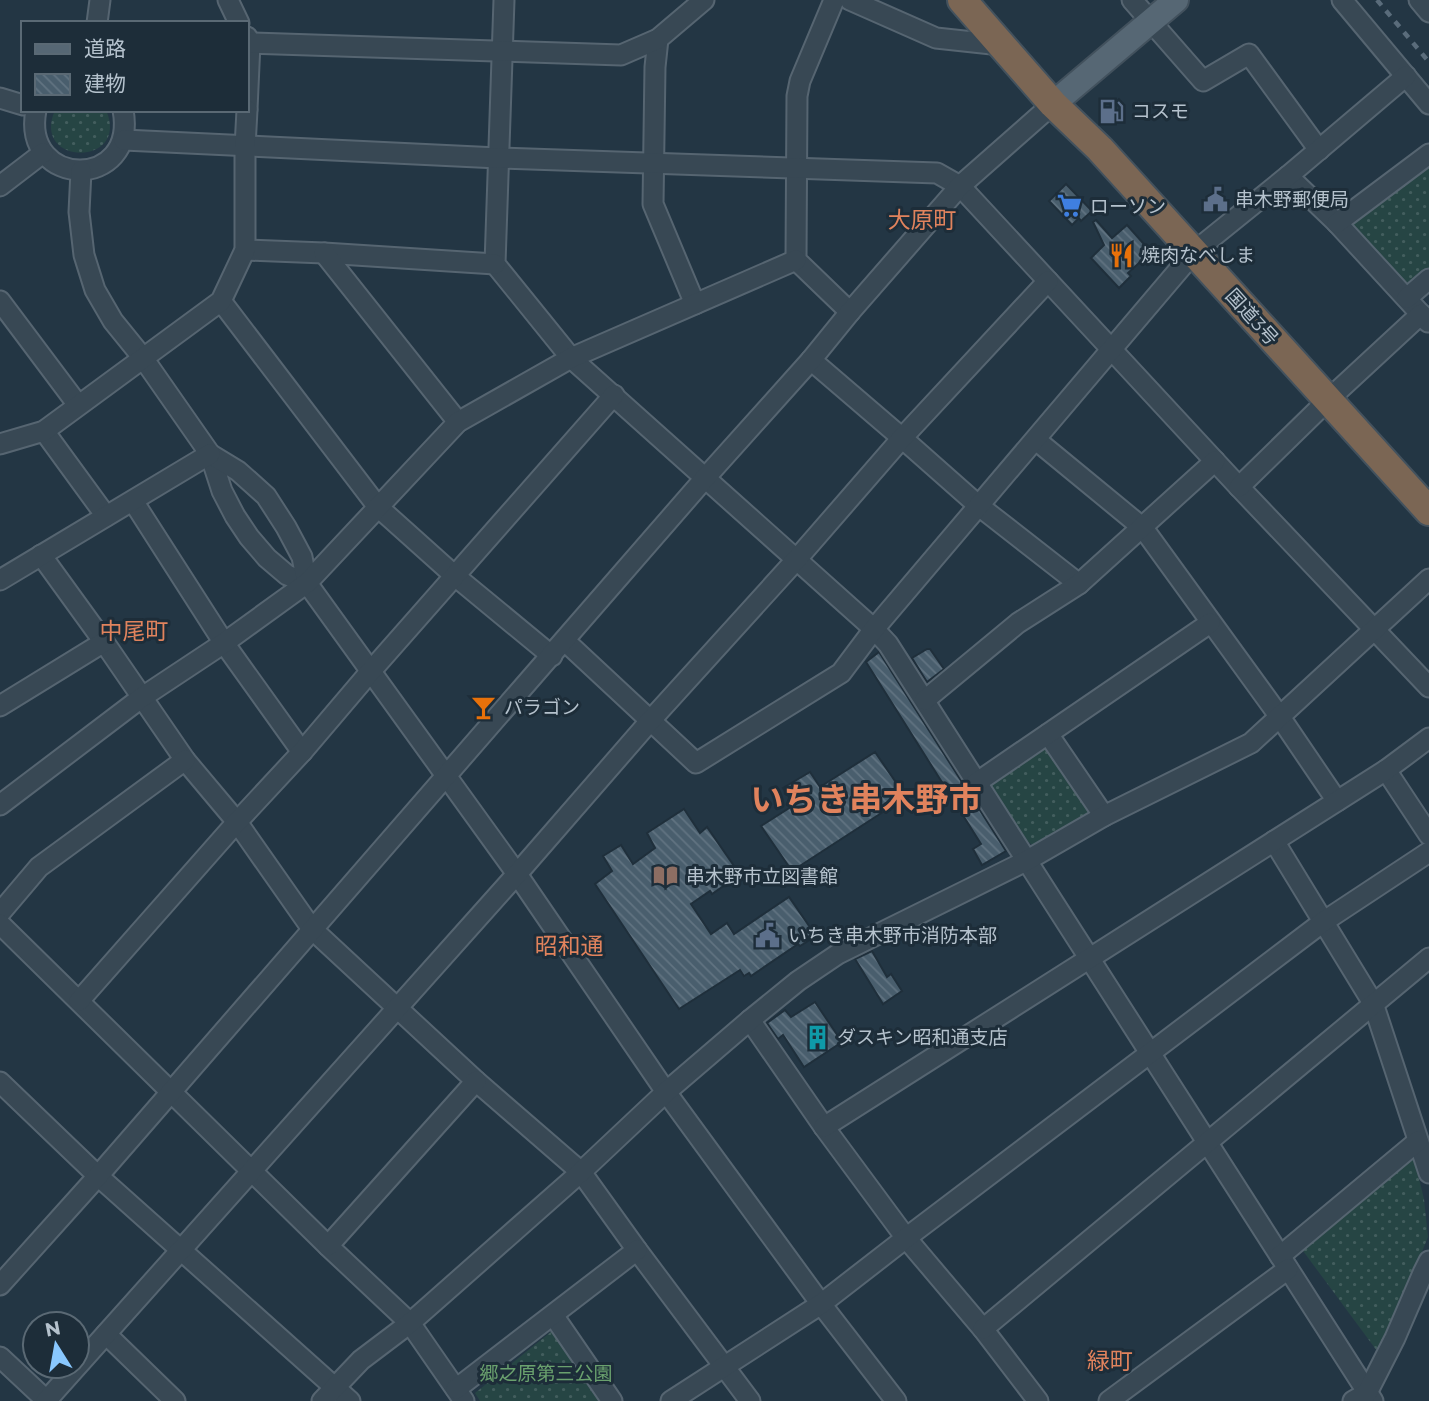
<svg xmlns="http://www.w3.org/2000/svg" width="1429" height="1401" viewBox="0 0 1429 1401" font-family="Montserrat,'Noto Sans JP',sans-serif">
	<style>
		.grass { fill: url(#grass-dots) }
		.building { fill: url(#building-back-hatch); stroke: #1f2f3b; stroke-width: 2 }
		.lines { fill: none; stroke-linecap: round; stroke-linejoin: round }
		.minor-casing { stroke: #566571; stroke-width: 23 }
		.major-casing { stroke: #42515d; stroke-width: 28 }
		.highway-casing { stroke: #43525e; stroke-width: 32 }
		.minor { stroke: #384854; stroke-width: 19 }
		.major { stroke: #566774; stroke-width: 24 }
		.highway { stroke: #7b6654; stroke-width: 28 }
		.rail { stroke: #5a6c7b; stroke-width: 4.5; stroke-dasharray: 7 7; stroke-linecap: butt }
		.labels { text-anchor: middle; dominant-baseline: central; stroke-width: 6; stroke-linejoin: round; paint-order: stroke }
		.poi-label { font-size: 19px; fill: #b5c2cd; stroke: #1d2d39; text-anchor: start }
		.street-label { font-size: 19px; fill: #b5c2cd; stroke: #1d2d39 }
		.park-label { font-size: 19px; fill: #6aa16e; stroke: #1d2d39 }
		.quarter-label { font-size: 23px; fill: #e1835d; stroke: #1d2d39 }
		.town-label { font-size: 33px; font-weight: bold; fill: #e1835d; stroke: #1d2d39 }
	</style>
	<defs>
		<pattern id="grass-dots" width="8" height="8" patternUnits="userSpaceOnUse" patternTransform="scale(1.75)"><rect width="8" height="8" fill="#264544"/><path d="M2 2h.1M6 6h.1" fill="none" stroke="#435e5e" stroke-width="1.8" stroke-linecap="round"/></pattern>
		<pattern id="building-back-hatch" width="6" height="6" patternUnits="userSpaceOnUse" patternTransform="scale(1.75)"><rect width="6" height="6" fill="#495e6d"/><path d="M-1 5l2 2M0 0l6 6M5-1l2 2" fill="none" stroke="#617381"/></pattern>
	</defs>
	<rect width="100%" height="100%" fill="#233644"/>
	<!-- grass -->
	<g class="grass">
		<path d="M55 110H106C131 167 30 167 55 110Z"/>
		<polygon points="1429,163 1429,271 1408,290 1348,227"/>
		<polygon points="1041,746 1050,747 1092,808 1091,815 1033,845 1023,839 989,787 991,780"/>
		<polygon points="1412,1150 1424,1199 1428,1237 1380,1355 1292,1236"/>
		<polygon points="552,1331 603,1401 480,1401 475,1393"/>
	</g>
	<!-- building -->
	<g class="building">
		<polygon points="1066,184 1092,211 1081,221 1079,218 1072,225 1049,201"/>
		<polygon points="1096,220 1112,238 1127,225 1151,252 1128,273 1131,276 1119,288 1091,258 1104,245 1093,222"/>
		<polygon points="927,649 930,649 944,669 927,682 912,658"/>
		<polygon points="879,652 1006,851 982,865 973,849 981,844 866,662"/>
		<polygon points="875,752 906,797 792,871 761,826 794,805 783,788 810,772 820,787"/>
		<polygon points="684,809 700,833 707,827 734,866 727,873 732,880 712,894 710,891 691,904 711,934 727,923 734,934 789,897 816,936 800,946 798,944 751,976 749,973 744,976 740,970 679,1009 595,884 612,871 603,856 621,845 633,864 655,848 647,833"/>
		<polygon points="872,951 887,977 891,974 902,991 883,1004 855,959"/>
		<polygon points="815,1002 842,1042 804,1067 783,1035 778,1039 767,1023 785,1010 791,1017"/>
	</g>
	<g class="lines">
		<defs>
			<g id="minor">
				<polyline points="228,0 239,23"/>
				<polyline points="504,0 495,264 571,358 874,629 888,644 1373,1401"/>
				<polyline points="834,0 800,81 797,96 796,260 850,312"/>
				<polyline points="850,0 936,38 1001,45"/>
				<polyline points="1132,0 1203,81 1249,54 1319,150"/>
				<polyline points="1342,0 1429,104"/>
				<polyline points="1419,0 1429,12"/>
				<polyline points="97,23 100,0"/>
				<polyline points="247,37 250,43 247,109"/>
				<polyline points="658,39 655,67 653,204 695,304"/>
				<polyline points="250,43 621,55 658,39 704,0"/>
				<polyline points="0,98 23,105"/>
				<path d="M36 110C21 189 138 191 123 110"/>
				<polyline points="124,140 498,158 937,173 960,186 1239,487 1429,687"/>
				<polyline points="81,171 79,212 84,255 95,290 113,321 143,358 210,454 222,491 235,516 249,537 267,558 287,575 307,583"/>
				<polyline points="1288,176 1337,223 1428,322"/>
				<polyline points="0,186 43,153"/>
				<polyline points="1337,223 1429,154"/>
				<polyline points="245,250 324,253 495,264"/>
				<polyline points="324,253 458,422"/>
				<polyline points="1407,298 1429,279"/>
				<polyline points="0,301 78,405"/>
				<polyline points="221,301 378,507 455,576 552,656"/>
				<polyline points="811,360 902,438 979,506 1079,584"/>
				<polyline points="44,431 106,516"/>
				<polyline points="1036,440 1143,528 1280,717 1337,801"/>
				<polyline points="0,444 44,431 221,301 245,250 245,147 247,110"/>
				<polyline points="210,454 238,471 266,496 286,527 302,557 307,583 517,874 666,1092 821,1304 896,1401"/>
				<polyline points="1239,487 1328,400 1421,314"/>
				<polyline points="133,501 224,643 302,752"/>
				<polyline points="41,555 104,642 185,760 237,822 312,929 476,1081 581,1172 637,1250 750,1401"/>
				<polyline points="0,580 210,454"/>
				<polyline points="565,641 696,763 841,673 874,629 1194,252 1288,176 1406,76"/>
				<polyline points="925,700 1018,623 1079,584 1215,461"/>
				<polyline points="0,706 104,642"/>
				<polyline points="1048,734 1104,816"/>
				<polyline points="1386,770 1429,835"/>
				<polyline points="976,783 1210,623"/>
				<polyline points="0,805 141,698 224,643 307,583 458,422 571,358 796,260"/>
				<polyline points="1274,841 1373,1003 1429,1173"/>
				<polyline points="0,913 39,867 185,760"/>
				<polyline points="0,924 328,1246 410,1323 464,1401"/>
				<polyline points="79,1001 237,822 302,752 370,672 614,395"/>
				<polyline points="750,1020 824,1127 906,1238 983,1329 1038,1401"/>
				<polyline points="0,1082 98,1176 350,1401"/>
				<polyline points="824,1127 1386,770 1429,738"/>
				<polyline points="328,1246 476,1081"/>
				<polyline points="1280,1256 1418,1141"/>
				<polyline points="0,1285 98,1176 706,477 811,360 850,312 960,186 1053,104"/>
				<polyline points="553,1315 612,1401"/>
				<polyline points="983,1329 1429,958"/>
				<polyline points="106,1334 175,1401"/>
				<polyline points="0,1357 47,1401"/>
				<polyline points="456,1389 637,1250"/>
				<polyline points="46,1401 517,874 650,721 796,560 902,438 1048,281"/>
				<polyline points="322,1401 361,1360 410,1323 581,1172 666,1092 750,1020 798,981 838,954 1026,861 1104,816 1251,743 1429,579"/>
				<polyline points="671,1401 821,1304 906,1238 1323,922 1429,852"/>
				<polyline points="1109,1401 1288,1269"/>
				<polyline points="1353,1401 1367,1393 1395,1338 1423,1273 1429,1261"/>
			</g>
			<polyline id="major" points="1053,104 1176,0"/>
			<polyline id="highway" points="962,0 1053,104 1100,149 1429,511"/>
		</defs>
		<!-- minor casing -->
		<use href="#minor" class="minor-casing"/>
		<!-- major casing -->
		<use href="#major" class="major-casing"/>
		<!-- highway casing -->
		<use href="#highway" class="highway-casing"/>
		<!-- minor -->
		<use href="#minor" class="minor"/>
		<!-- major -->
		<use href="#major" class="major"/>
		<!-- highway -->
		<use href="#highway" class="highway"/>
		<!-- rail -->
		<polyline class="rail" points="1377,0 1429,62"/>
	</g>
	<!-- icons -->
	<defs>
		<symbol id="fuel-bare" viewBox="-9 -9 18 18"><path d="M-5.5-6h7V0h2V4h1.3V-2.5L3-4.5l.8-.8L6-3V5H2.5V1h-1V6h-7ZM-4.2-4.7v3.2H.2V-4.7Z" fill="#5c6f8a" stroke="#1d2d39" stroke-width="2.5" paint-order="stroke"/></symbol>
		<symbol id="civic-bare" viewBox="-9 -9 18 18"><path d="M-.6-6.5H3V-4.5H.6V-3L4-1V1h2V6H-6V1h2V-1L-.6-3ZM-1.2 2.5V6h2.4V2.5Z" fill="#5c6f8a" stroke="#1d2d39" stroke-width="2.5" paint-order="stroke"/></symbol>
		<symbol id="supermarket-bare" viewBox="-9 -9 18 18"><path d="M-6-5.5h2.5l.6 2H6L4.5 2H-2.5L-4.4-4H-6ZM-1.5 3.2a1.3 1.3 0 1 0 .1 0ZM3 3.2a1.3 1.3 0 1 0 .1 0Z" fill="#3f7fe0" stroke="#1d2d39" stroke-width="2.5" paint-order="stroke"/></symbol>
		<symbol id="restaurant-bare" viewBox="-9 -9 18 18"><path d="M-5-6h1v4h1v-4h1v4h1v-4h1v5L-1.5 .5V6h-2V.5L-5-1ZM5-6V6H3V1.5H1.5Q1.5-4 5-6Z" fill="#e8710a" stroke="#1d2d39" stroke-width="2.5" paint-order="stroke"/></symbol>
		<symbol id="bar-bare" viewBox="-9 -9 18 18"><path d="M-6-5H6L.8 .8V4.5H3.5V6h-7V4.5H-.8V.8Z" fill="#e8710a" stroke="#1d2d39" stroke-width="2.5" paint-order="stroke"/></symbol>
		<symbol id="library-bare" viewBox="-9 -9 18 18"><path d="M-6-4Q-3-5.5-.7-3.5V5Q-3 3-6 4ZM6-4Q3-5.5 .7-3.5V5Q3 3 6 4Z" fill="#8d6e63" stroke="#1d2d39" stroke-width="2.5" paint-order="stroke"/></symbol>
		<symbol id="building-bare" viewBox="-9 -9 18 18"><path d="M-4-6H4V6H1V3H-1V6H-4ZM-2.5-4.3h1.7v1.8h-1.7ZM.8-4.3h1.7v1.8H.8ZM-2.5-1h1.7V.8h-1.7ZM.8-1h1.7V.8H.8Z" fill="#0f9aa8" stroke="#1d2d39" stroke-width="2.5" paint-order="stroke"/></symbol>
	</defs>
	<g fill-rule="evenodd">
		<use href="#fuel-bare" x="1094" y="94" width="35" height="35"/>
		<use href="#civic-bare" x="1198" y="182" width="35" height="35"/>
		<use href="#supermarket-bare" x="1052" y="188" width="35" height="35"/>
		<use href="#restaurant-bare" x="1104" y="238" width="35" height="35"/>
		<use href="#bar-bare" x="466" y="690" width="35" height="35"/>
		<use href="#library-bare" x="648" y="858" width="35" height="35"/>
		<use href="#civic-bare" x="750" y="918" width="35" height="35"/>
		<use href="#building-bare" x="800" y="1020" width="35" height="35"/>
	</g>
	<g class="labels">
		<!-- poi labels -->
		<g class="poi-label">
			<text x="1132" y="111">コスモ</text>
			<text x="1235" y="199">串木野郵便局</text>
			<text x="1090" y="206">ローソン</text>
			<text x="1141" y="255">焼肉なべしま</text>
			<text x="504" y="707">パラゴン</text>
			<text x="686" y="876">串木野市立図書館</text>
			<text x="788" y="935">いちき串木野市消防本部</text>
			<text x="837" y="1037">ダスキン昭和通支店</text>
		</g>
		<!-- street labels -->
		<g class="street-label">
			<text transform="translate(1252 317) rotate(48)">国道3号</text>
		</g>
		<!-- park labels -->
		<g class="park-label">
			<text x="546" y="1373">郷之原第三公園</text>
		</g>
		<!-- quarter labels -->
		<g class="quarter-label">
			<text x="922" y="220">大原町</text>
			<text x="134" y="631">中尾町</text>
			<text x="569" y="946">昭和通</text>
			<text x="1110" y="1361">緑町</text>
		</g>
		<!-- town labels -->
		<g class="town-label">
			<text x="866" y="799">いちき串木野市</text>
		</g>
	</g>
	<!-- legend -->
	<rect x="21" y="21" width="228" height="91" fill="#1d2d39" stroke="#5a6974" stroke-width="2"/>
	<rect x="35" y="44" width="35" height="10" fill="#566774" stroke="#5a6974" stroke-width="2"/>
	<text x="84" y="56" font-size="21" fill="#b5c2cd">道路</text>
	<rect x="35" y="74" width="35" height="21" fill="url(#building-back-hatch)" stroke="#5a6974" stroke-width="2"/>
	<text x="84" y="91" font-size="21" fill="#b5c2cd">建物</text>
	<!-- north arrow -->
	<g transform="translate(56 1345) rotate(349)"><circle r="33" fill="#1d2d39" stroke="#5a6974" stroke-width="2"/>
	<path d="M0-5L12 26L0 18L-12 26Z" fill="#89c8ff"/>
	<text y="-10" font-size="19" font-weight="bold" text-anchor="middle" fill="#b5c2cd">N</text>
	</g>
</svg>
